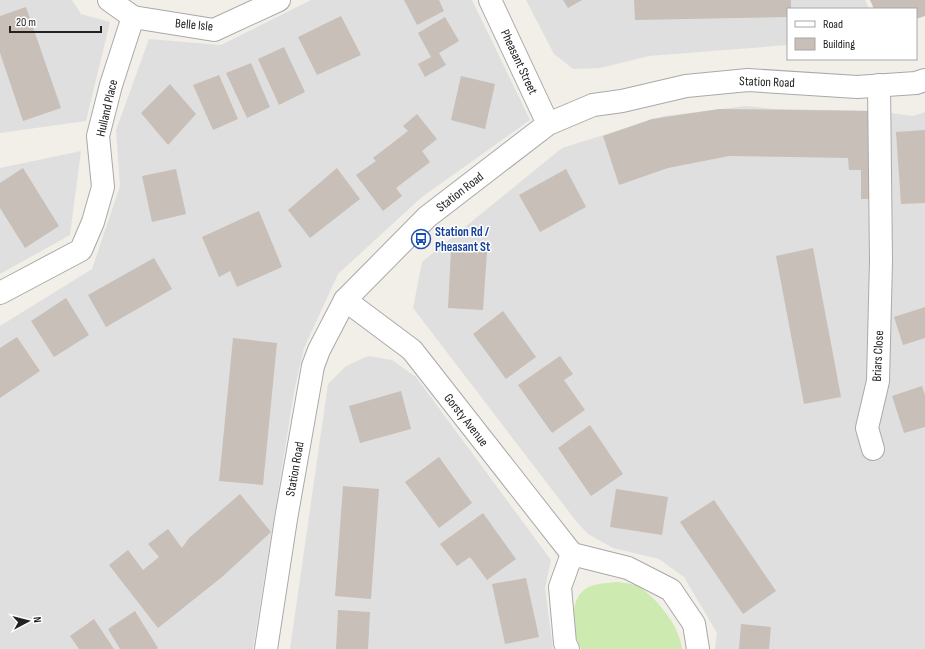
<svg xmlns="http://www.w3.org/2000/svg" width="925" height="649" viewBox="0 0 925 649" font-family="'Sofia Sans Condensed',sans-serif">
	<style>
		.residential { fill: #e0dfdf }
		.grass { fill: #cdebb0 }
		.building { fill: #c7bfb8 }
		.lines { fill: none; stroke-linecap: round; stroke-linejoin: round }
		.minor-casing { stroke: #a9a9a9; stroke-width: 24 }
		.minor { stroke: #fff; stroke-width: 22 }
		.labels { text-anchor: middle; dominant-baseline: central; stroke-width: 3; stroke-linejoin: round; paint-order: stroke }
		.street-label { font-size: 13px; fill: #222; stroke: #fff }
		.transit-label { font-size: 13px; font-weight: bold; fill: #164399; stroke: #fff; text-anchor: start }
	</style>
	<rect width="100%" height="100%" fill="#f2efe9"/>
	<!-- residential -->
	<g class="residential">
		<polygon points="0,0 72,0 81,14 110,22 86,121 0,133"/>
		<polygon points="311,0 472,0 530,120 422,197 338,274 304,348 294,392 253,649 0,649 0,326 92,269 120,186 116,130 149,39 221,45"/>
		<polygon points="526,0 865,0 869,9 788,9 788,45 649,56 600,68 573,69 554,54"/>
		<polygon points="746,106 775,109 876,111 913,116 925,112 925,649 715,649 717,633 684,577 659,559 613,548 588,534 576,521 413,308 422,262 562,148 664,116"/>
		<polygon points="81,151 70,235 0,274 0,168"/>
		<polygon points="368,356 392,360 416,377 551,560 545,588 553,649 290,649 328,384 346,366"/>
	</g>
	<!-- grass -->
	<path class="grass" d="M618 582C624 583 633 583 639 587 657 598 680 627 682 649H581C573 633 568 603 584 590 592 583 608 583 618 582Z"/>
	<!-- building -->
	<g class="building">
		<polygon points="404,0 439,0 444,11 417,25"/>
		<polygon points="563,0 582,0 568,8"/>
		<polygon points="634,0 791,0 791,9 788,9 788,17 635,20"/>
		<polygon points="870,0 925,0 925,16 916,19 916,9 874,9"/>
		<polygon points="26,7 61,108 23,121 0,53 0,16"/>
		<polygon points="341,16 361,55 317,75 298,37"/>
		<polygon points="445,17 459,41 439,53 446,65 425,77 418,64 431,57 418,33"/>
		<polygon points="284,47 305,92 279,105 258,59"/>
		<polygon points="251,63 270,107 247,118 226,73"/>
		<polygon points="219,75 238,119 213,130 193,85"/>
		<polygon points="461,76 495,84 485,129 451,120"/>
		<polygon points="170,84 196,114 168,145 141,113"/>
		<polygon points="719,109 876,111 876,199 861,199 861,170 849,170 848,158 729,156 668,168 619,185 603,136 652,119"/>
		<polygon points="417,114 437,139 422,151 430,162 396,188 402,196 383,211 356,175 376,161 373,158 408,131 403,126"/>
		<polygon points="925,130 925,203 901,204 896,132"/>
		<polygon points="23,168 59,226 25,248 0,208 0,183"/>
		<polygon points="337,168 360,199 310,238 288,210"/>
		<polygon points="176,169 186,214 152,222 142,176"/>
		<polygon points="566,169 586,207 540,232 519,195"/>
		<polygon points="259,211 282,267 237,287 230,271 219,277 202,237"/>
		<polygon points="813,248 841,397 804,404 776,256"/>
		<polygon points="451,250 487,252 483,310 448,308"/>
		<polygon points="154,258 172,289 106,327 88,295"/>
		<polygon points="66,298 89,335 54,357 31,321"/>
		<polygon points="925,307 925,338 903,345 894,317"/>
		<polygon points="503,311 536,357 506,379 473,334"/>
		<polygon points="17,337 40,371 0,398 0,348"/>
		<polygon points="233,338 277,343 263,485 219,481"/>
		<polygon points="560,356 573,374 564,380 585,410 552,433 518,385"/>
		<polygon points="922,386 925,395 925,427 904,433 892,396"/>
		<polygon points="401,391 411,429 360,443 349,406"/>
		<polygon points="590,425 623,474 591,496 558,448"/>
		<polygon points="439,457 472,503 439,528 405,482"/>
		<polygon points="343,486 379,489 371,599 335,596"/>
		<polygon points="616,489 668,497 662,535 610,527"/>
		<polygon points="240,494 271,532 222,577 158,628 109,565 128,550 143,570 159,557 148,544 168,529 182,548 189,538"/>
		<polygon points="714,500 776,591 743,614 680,522"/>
		<polygon points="483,513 516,559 487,580 470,557 457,566 440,544"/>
		<polygon points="526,578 539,637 505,644 492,584"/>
		<polygon points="338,610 370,612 368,649 336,649"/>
		<polygon points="135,611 158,648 157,649 120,649 108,629"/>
		<polygon points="94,619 114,649 79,649 70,636"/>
		<polygon points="741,624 771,627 769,649 739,649"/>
	</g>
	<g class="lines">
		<defs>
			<g id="minor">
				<polyline points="109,0 133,17 214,30 279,0"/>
				<polyline points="490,0 548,124"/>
				<polyline points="0,293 81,250 93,222 103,187 98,136 111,85 133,17"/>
				<polyline points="345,300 412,350 572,554 628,568 671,590 694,624 698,649"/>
				<polyline points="873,449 867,428 878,381 881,261 879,85"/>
				<polyline points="266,649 286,519 313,366 319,350 345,300 427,217 548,124 593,105 622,101 686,86 748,80 857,87 916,83 925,80"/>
				<polyline points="568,649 565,643 560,587 572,554"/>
			</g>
		</defs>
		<!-- minor casing -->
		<use href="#minor" class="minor-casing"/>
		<!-- minor -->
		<use href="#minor" class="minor"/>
	</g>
	<!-- icons -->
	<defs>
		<symbol id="bus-ring" viewBox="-11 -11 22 22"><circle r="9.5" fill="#fff" stroke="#1a4fb4" stroke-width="1.5"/><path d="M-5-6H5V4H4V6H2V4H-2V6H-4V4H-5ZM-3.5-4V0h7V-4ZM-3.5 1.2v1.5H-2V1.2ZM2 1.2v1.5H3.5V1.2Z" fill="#1a4fb4"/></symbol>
	</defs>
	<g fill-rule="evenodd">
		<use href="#bus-ring" x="410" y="228" width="22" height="22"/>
	</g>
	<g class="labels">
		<!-- street labels -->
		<g class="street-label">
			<text transform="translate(194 25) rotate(5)">Belle Isle</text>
			<text transform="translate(519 62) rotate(65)">Pheasant Street</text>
			<text transform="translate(767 82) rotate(2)">Station Road</text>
			<text transform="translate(107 108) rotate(-77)">Hulland Place</text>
			<text transform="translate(460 192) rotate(-38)">Station Road</text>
			<text transform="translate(878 356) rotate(-87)">Briars Close</text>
			<text transform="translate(466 420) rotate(52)">Gorsty Avenue</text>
			<text transform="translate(295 469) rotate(-80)">Station Road</text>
		</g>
		<!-- transit labels -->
		<g class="transit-label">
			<text x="435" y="232">Station Rd /<tspan x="435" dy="15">Pheasant St</tspan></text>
		</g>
	</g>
	<!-- legend -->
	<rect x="787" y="8" width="130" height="52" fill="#ffffff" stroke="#a7a7a7"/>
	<rect x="795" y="21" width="20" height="6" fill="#ffffff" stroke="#a7a7a7"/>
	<text x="823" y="28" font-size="12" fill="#222222">Road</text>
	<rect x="795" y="38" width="20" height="12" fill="#c7bfb8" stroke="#a7a7a7"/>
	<text x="823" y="48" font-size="12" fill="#222222">Building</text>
	<!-- north arrow -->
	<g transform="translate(28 621) rotate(83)" stroke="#ffffff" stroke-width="3" paint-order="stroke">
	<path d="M0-3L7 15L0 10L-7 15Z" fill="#222222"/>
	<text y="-6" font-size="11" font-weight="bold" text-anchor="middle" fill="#222222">N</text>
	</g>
	<!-- scale -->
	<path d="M10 26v6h91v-6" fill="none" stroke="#222222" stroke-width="2"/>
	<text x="16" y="26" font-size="12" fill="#222222" stroke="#ffffff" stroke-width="3" paint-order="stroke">20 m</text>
</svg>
